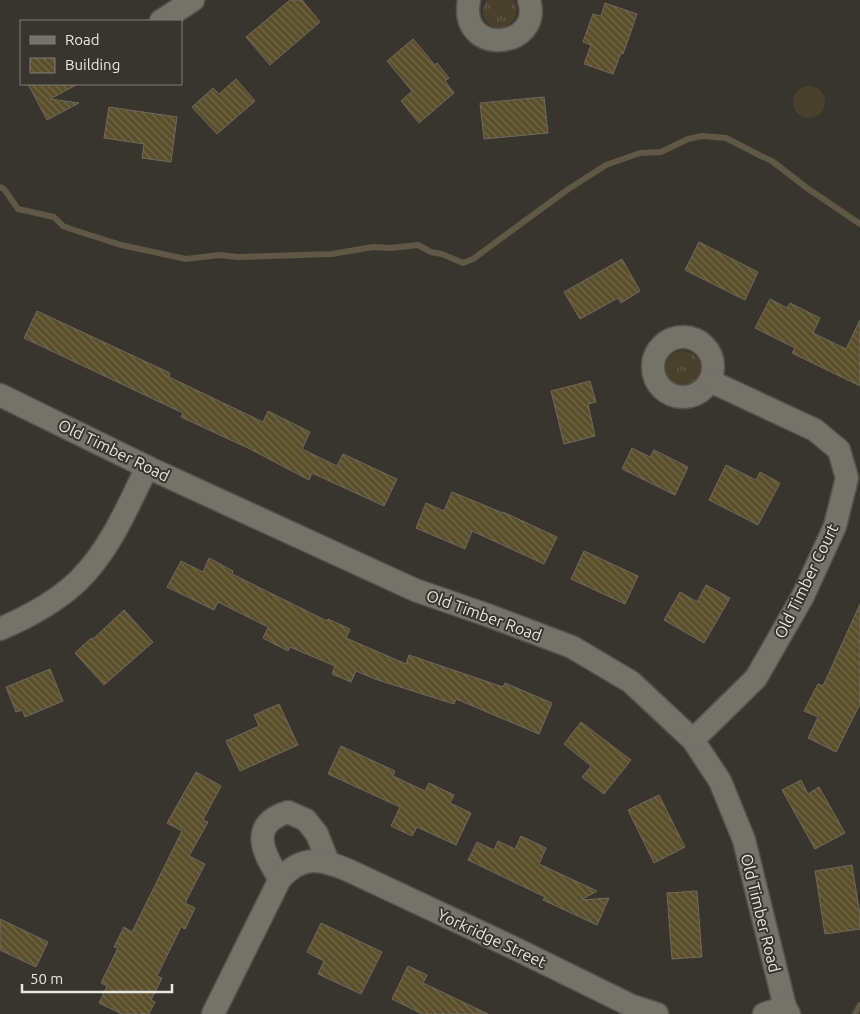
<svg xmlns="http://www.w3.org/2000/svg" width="860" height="1014" viewBox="0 0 860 1014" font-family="Ubuntu,sans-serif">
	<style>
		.grass { fill: url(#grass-tufts) }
		.park { fill: #49412c }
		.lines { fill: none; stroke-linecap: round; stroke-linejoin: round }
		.stream { stroke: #5f5845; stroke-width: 6 }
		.building { fill: url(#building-back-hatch); stroke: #6d6a62 }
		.minor-casing { stroke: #53524b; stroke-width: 25 }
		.minor { stroke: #75726a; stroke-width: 22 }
		.labels { text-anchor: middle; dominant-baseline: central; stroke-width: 4; stroke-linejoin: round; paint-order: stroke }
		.street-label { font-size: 16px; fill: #e8e7e2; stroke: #38352e }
	</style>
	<defs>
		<pattern id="grass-tufts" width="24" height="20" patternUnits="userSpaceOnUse" patternTransform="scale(1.25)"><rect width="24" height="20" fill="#49412c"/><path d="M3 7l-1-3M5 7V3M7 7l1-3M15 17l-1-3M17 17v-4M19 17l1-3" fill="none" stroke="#635c4a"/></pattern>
		<pattern id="building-back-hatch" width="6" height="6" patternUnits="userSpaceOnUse" patternTransform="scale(1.25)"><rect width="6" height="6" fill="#5b4e2b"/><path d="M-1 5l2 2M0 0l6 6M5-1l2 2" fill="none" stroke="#736849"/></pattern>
	</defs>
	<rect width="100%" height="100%" fill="#38352e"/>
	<!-- grass -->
	<g class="grass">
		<path d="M487 0H513C527 21 496 40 485 19 481 12 483 6 487 0Z"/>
		<circle cx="683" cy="368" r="17"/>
	</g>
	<!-- park -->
	<circle class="park" cx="809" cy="102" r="16"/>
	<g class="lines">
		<!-- stream -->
		<g class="stream">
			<polyline points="0,187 4,189 18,209 54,217 63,226 71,229 121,245 186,259 219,255 238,257 332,254 373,247 391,248 418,245 431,252 442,254 463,263 473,259 567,190 606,165 640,153 661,152 688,139 702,136 726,138 761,156 772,161 807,188 860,224"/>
			<polyline points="855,1014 860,1005"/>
		</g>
	</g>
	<!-- building -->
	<g class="building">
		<polygon points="290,0 302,0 320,22 270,65 246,37"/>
		<polygon points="605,3 637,14 623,54 621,53 613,74 584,64 591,45 583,42 593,14 601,16"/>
		<polygon points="413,39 435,65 437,63 449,78 445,81 454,93 419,123 401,101 412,91 387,61"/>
		<polygon points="236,79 255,101 217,134 192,107 213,88 219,94"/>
		<polygon points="28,84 78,84 50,99 79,103 47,120"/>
		<polygon points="544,97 548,133 484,139 480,103"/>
		<polygon points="109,107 177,117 171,162 142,158 144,144 104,138"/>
		<polygon points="699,242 758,272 745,300 685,270"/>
		<polygon points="622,259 640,291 621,303 618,298 580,319 564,292"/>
		<polygon points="770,299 787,308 790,303 820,318 813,333 846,349 860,320 860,386 792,353 795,348 755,328"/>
		<polygon points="37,311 170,373 169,377 263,422 268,411 310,432 302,449 337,466 343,454 397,479 384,506 312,473 309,480 250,449 181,417 183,413 24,338"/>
		<polygon points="590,381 596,402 588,404 595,436 564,444 551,391"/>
		<polygon points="632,448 650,457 654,450 688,467 675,495 622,469"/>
		<polygon points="726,465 756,480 760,472 780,483 758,525 709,500"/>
		<polygon points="452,492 503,513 503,512 557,537 544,564 472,531 465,549 416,528 426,503 444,511"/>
		<polygon points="584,551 638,576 625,604 571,579"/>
		<polygon points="209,558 233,571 232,574 327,621 328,619 350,629 346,638 406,664 409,655 503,687 505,683 552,703 539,734 456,699 454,704 375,679 356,671 351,682 332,674 335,666 290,647 288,651 263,638 268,627 218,602 214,610 167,587 181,561 203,572"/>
		<polygon points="706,585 730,598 704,643 664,620 680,592 697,602"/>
		<polygon points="860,604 860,704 836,752 808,738 818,717 804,711 818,684 823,686"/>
		<polygon points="124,610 153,642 104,685 75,653 91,638 93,639"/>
		<polygon points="50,669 63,701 25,717 22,710 16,712 6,687"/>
		<polygon points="279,704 298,745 240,771 226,741 259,726 254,715"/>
		<polygon points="581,722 631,760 604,794 582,777 591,766 564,744"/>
		<polygon points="341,746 395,771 393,776 425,791 429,783 454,795 450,803 471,813 456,845 417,827 412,836 391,826 400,807 328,774"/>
		<polygon points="196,772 221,786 203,820 208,822 189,856 205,864 185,903 195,908 185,929 181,927 157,976 162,978 151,1000 155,1002 149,1014 122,1014 99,1003 107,986 101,983 118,948 114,947 124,927 132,932 182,831 167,823"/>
		<polygon points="801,780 808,794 819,787 845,833 815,849 782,790"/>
		<polygon points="659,795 685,847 654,863 628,810"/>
		<polygon points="521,836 546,848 539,864 597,891 581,900 609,898 597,925 543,900 545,897 468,860 477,842 494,850 498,841 515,849"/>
		<polygon points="852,865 860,915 860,929 825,934 815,871"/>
		<polygon points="697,891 702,957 672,959 667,893"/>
		<polygon points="0,919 48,942 36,967 0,950"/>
		<polygon points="321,923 382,952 361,994 318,974 324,961 307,952"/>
		<polygon points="408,966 427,975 423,983 488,1014 422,1014 392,999"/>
	</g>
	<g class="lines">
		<defs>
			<g id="minor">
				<path d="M469 0C458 58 544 49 529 0"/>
				<polyline points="161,21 193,0"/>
				<circle cx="683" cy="367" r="30"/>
				<polyline points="0,395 147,467 415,590 490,616 572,647 631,682 693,740 720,781 744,840 785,1007"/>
				<path d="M0 629C28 617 55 603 78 581 110 550 128 506 147 467"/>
				<polyline points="693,740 756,678 803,596 835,526 847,478 839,450 815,430 710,381"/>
				<path d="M280 879C263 854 248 824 288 812L306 820 317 834 328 862"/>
				<path d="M213 1014 280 879C303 854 321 859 350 871L514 948 632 1006 657 1014"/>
				<polyline points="764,1014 785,1007 789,1014"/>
			</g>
		</defs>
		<!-- minor casing -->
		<use href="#minor" class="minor-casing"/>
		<!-- minor -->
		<use href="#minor" class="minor"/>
	</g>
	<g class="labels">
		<!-- street labels -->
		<g class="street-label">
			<text transform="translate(114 450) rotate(26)">Old Timber Road</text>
			<text transform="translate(806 581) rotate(-64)">Old Timber Court</text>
			<text transform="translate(484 615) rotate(20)">Old Timber Road</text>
			<text transform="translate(761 913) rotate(76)">Old Timber Road</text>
			<text transform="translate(492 938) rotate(25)">Yorkridge Street</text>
		</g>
	</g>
	<!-- legend -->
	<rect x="20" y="20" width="162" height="65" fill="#38352e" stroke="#7e7c76"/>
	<rect x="30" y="36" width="25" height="8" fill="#75726a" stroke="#7e7c76"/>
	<text x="65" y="45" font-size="15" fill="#e8e7e2">Road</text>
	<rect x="30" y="58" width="25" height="15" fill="url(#building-back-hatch)" stroke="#7e7c76"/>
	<text x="65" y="70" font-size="15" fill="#e8e7e2">Building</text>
	<!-- scale -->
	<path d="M22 984v8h150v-8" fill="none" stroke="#e8e7e2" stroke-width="2.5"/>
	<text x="30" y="984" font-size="15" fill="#e8e7e2" stroke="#38352e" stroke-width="4" paint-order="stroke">50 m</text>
</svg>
